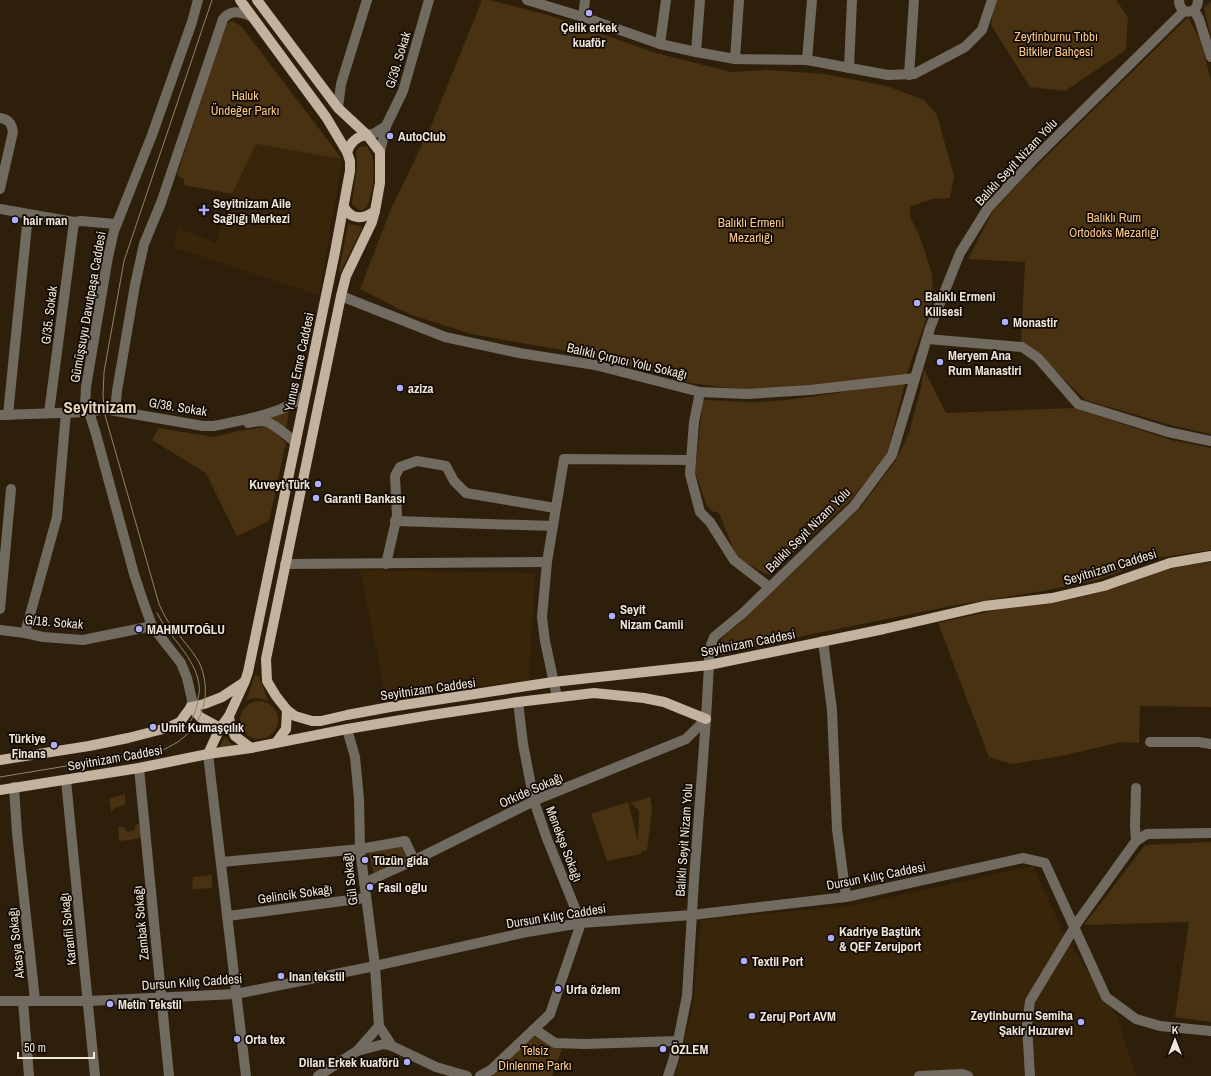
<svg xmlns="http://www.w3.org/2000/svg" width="1211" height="1076" viewBox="0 0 1211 1076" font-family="'Archivo Narrow',sans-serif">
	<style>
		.built { fill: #38250a }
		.green { fill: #493212 }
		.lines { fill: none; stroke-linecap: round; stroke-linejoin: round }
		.minor { stroke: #716a60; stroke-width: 10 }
		.major { stroke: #c2b29e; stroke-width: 10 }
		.tram { stroke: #908373; stroke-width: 1 }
		.poi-dot { fill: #aeaefb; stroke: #110a04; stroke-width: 1.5 }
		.labels { text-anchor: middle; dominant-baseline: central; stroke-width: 3.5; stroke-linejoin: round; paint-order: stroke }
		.poi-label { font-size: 13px; font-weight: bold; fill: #f0e6da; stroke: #110a04; text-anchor: start }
		.park-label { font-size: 13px; fill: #fcc988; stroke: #110a04 }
		.street-label { font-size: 13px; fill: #f0e6da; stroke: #110a04 }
		.district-label { font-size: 17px; font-weight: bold; fill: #e9d5bd; stroke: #110a04 }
	</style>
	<rect width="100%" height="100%" fill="#2e1f0b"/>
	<!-- built -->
	<g class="built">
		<polygon points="256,144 342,159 319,295 173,247 178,228 216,243 232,194"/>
		<polygon points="360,570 535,573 529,680 386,698"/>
		<polygon points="1033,866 1064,934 1118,1019 1136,1076 675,1076 693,1006 701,920 850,906"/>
	</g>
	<!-- green -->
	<g class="green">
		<polygon points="482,0 489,0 548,15 656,53 731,72 768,70 824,74 887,86 924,100 937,115 954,176 950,198 931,199 910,207 910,217 920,237 932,274 933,300 906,376 805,389 735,389 691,383 590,355 471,334 409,314 360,289 391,209 431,126"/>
		<polygon points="995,0 1116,0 1128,17 1126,50 1065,91 1030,87 991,25"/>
		<polygon points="1211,2 1211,38 1204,8"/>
		<polygon points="1188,17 1201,41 1211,80 1211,434 1174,426 1085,400 1042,357 1021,343 1025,262 968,259 993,211 1021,181"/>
		<polygon points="232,21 241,26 342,159 256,144 232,194 184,185 184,179 177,175 225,24"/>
		<path d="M366 146C379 157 373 192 367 207L363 210H359L352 204 357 166 356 151 360 147Z"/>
		<polygon points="348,224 361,226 362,228 340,273 339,272"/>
		<path d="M924 369 946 413 1074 408 1171 440 1211 448V550L1157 558 1097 580 1043 591 956 605 798 637 717 656C717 638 728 633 741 622L861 507 896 460 909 433 921 388Z"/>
		<path d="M905 383 887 454 850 501 768 575 737 558 719 513 712 511 706 504 695 472 703 400C722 400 741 403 759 402 808 400 856 388 905 383Z"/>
		<polygon points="289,411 286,429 266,417"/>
		<path d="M265 427C273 430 280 436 286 443L269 521 237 536 206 473 152 440 159 428 214 437 239 431Z"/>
		<polygon points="1211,562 1211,707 1140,706 1139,743 1121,742 1062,756 1012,764 989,757 938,623 1010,607 1077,598 1119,587 1166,569"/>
		<path d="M255 675 259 676 268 701C260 698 254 697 246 701Z"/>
		<circle cx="259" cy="720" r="19"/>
		<polygon points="225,737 233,746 219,748"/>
		<polygon points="125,794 125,805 117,807 111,812 109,799"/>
		<polygon points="650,797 652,809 647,850 641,851 641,854 607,861 591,814 628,802 638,841 639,810 630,803"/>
		<polygon points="141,824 142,838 119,841 118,827 124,827 127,832 135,830 135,825"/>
		<polygon points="1211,842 1211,1022 1175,1017 1189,922 1084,925 1145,845"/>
		<polygon points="401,844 408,858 374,874 368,851"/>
		<polygon points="212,875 212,888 192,889 193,877"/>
		<polygon points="531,1035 562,1049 552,1076 495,1076 491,1075"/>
	</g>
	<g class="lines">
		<!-- minor -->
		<g class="minor">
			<polyline points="527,0 583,17 660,44 696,52 735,59 807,60 888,75 914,74 965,47 982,30 992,0"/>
			<path d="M1179 0C1179 16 1198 15 1198 0"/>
			<polyline points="1194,10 1199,19 1211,57"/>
			<polyline points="583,17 585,0"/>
			<polyline points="660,44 666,0"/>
			<polyline points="696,52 700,0"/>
			<polyline points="735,59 739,0"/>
			<polyline points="807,60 812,0"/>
			<polyline points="849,68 852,0"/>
			<polyline points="909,75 914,0"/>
			<polyline points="338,108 341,84 367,0"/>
			<path d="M0 118C9 119 12 124 13 132L0 189"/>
			<polyline points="367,135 375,133 386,126"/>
			<polyline points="380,152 386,126 403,91 429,0"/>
			<polyline points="0,209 74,222 81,221 116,224"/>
			<polyline points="341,296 445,337 519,353 595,365 700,392 747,394 810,390 915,378"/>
			<polyline points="927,339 1022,347 1038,358 1078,404 1168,432 1211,441"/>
			<polyline points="700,392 694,422 690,474 700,512 710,522 734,560 769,587"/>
			<path d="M115 411 117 391 135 285 144 244 161 203 223 19C231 9 240 12 251 16"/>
			<polyline points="49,413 74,222"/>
			<path d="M0 415 89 412 104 409 203 426H214C241 420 284 414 305 395"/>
			<polyline points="8,415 28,215"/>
			<path d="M248 423C254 422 261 420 267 422 277 426 288 436 296 443"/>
			<polyline points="395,521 553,526"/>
			<polyline points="285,564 547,562"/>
			<polyline points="386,564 397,516 395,476 400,467 417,461 446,466 454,481 466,493 555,508"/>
			<polyline points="0,609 11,489"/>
			<polyline points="0,630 25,633 43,637 83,640 152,626"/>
			<polyline points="25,633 57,517 66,412"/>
			<polyline points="823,641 832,710 837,829 846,897"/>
			<polyline points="557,697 545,641 542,617 547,562 564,459 691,460"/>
			<polyline points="191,707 192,700 187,678 181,663 152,626 143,601 134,574 96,434 89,412 85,406 86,387 108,257 114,231 152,135 192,22 198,0"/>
			<polyline points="347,729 355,757 359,799 360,849 375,966 379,1026 392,1046"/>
			<polyline points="1150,742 1199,742 1211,744"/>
			<polyline points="208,754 246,1076"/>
			<polyline points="139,768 169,1076"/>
			<polyline points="66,780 95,1076"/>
			<polyline points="14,787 17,833 35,1000"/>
			<polyline points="1136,788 1135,826 1136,841"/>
			<polyline points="222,862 360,849 405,841 414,860"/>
			<polyline points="364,883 419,858 538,799 686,739 706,719"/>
			<polyline points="228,916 365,898"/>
			<polyline points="0,1001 88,1001 236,994 375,966 527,932 581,923 692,915 846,897 1023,858 1045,863 1106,997 1136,1019 1160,1026 1211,1031"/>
			<polyline points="23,1001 29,1076"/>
			<polyline points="534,1029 555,1043 585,1044 678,1041"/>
			<polyline points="357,1051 384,1044 392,1046 436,1067 467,1076"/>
			<polyline points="318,1076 357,1051 379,1026"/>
			<polyline points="480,1076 491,1070 550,1014 581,923 546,836 534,801 523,744 518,702"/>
			<polyline points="668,1076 673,1061 678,1041 687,996 694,880 706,719 709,665 709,650 714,637 743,613 854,506 892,455 930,328 960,253 988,208 1033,160 1184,11"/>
			<polyline points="919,1076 962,1074 968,1076"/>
			<polyline points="1030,1076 1027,1025 1030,1001 1079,920 1136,841 1147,834 1211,833"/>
		</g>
		<!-- major -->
		<g class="major">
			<polyline points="240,0 326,117 347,152 350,161 350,171 335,252 248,672 245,681 229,716 230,724 235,736 251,748"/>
			<polyline points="257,0 338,108 367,135 380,152 380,183 375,211 372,222 346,276 341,296 266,659 267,681 276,696 287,710 295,716 312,721 321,721 347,715 390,707 553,682 709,665 884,629 984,606 1052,598 1104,586 1170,563 1211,556"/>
			<path d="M347 152C350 143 357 136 367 135"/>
			<path d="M344 207C352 221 364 219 375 211"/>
			<polyline points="191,707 204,704 222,697 243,683"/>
			<polyline points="191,707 200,717 220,728"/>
			<polyline points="276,743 286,729 287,710"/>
			<polyline points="208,754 220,728 229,716"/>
			<polyline points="0,760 89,746 128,738 167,728 180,722 191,707"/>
			<polyline points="0,790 139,768 208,754 251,748 347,729 431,715 518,702 594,693 644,698 664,702 706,719"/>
		</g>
		<!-- tram -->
		<g class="tram">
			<path d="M157 613C169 637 196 658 199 685 200 689 199 694 198 698 197 712 191 723 181 733"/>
			<path d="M0 777 163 750C170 746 178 743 184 737 206 719 211 688 199 662 192 650 182 639 173 628 167 621 163 613 159 604L105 415 103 396 104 372 124 261 212 0"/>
		</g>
	</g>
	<!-- markers -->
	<g class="poi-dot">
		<circle cx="589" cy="13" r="4"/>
		<circle cx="390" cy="136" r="4"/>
		<path d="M202 204h4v4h4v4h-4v4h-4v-4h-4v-4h4z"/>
		<circle cx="15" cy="220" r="4"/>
		<circle cx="917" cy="303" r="4"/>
		<circle cx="1005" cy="322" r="4"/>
		<circle cx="940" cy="362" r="4"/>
		<circle cx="400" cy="388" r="4"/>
		<circle cx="318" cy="484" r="4"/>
		<circle cx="316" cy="498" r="4"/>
		<circle cx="612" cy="616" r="4"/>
		<circle cx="139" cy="629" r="4"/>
		<circle cx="153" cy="727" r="4"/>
		<circle cx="54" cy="745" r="4"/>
		<circle cx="365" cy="860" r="4"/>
		<circle cx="370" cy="887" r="4"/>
		<circle cx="831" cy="938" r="4"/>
		<circle cx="744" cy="961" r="4"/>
		<circle cx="281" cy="976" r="4"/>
		<circle cx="558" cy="989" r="4"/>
		<circle cx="110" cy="1004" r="4"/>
		<circle cx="752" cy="1016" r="4"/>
		<circle cx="1081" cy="1022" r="4"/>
		<circle cx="237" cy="1039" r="4"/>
		<circle cx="663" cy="1049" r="4"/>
		<circle cx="407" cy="1062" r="4"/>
	</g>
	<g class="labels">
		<!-- poi labels -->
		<g class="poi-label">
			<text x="589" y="27" text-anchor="middle">Çelik erkek<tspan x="589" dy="15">kuaför</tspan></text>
			<text x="398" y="136">AutoClub</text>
			<text x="213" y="203">Seyitnizam Aile<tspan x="213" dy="15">Sağlığı Merkezi</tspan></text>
			<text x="23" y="220">hair man</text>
			<text x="925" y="296">Balıklı Ermeni<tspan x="925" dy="15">Kilisesi</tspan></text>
			<text x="1013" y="322">Monastir</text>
			<text x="948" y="355">Meryem Ana<tspan x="948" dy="15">Rum Manastiri</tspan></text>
			<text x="408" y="388">aziza</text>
			<text x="310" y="484" text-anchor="end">Kuveyt Türk</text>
			<text x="324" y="498">Garanti Bankası</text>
			<text x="620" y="609">Seyit<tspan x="620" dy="15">Nizam Camii</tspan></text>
			<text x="147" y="629">MAHMUTOĞLU</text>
			<text x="161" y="727">Umit Kumaşçılık</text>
			<text x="46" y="738" text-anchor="end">Türkiye<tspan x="46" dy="15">Finans</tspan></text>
			<text x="373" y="860">Tüzün gida</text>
			<text x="378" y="887">Fasil oğlu</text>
			<text x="839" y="931">Kadriye Baştürk<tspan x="839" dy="15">&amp; QEF Zerujport</tspan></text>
			<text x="752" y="961">Textil Port</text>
			<text x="289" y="976">Inan tekstil</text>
			<text x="566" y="989">Urfa özlem</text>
			<text x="118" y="1004">Metin Tekstil</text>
			<text x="1073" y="1015" text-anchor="end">Zeytinburnu Semiha<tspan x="1073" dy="15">Şakir Huzurevi</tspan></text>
			<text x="760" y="1016">Zeruj Port AVM</text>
			<text x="245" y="1039">Orta tex</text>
			<text x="671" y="1049">ÖZLEM</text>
			<text x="399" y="1062" text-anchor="end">Dilan Erkek kuaförü</text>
		</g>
		<!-- park labels -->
		<g class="park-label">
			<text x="1056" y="36">Zeytinburnu Tıbbı<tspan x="1056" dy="15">Bitkiler Bahçesi</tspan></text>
			<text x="245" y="95">Haluk<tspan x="245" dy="15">Ündeğer Parkı</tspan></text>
			<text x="1114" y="217">Balıklı Rum<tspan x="1114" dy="15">Ortodoks Mezarlığı</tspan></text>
			<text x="751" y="222">Balıklı Ermeni<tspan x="751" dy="15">Mezarlığı</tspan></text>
			<text x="535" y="1050">Telsiz<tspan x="535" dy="15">Dinlenme Parkı</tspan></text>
		</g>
		<!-- street labels -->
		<g class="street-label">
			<text transform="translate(398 60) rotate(-73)">G/39. Sokak</text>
			<text transform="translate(1016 162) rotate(-47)">Balıklı Seyit Nizam Yolu</text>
			<text transform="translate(88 307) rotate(-80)">Gümüşsuyu Davutpaşa Caddesi</text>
			<text transform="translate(49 315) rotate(-83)">G/35. Sokak</text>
			<text transform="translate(627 361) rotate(13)">Balıklı Çırpıcı Yolu Sokağı</text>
			<text transform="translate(299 362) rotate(-78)">Yunus Emre Caddesi</text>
			<text transform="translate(178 407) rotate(9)">G/38. Sokak</text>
			<text transform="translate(808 530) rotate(-45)">Balıklı Seyit Nizam Yolu</text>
			<text transform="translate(1110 567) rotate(-17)">Seyitnizam Caddesi</text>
			<text transform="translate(54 622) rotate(5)">G/18. Sokak</text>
			<text transform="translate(748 643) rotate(-11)">Seyitnizam Caddesi</text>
			<text transform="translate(428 689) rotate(-8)">Seyitnizam Caddesi</text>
			<text transform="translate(115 758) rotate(-10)">Seyitnizam Caddesi</text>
			<text transform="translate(531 790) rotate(-24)">Orkide Sokağı</text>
			<text transform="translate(684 840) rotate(-86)">Balıklı Seyit Nizam Yolu</text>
			<text transform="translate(564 844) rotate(69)">Menekşe Sokağı</text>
			<text transform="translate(876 876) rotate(-11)">Dursun Kılıç Caddesi</text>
			<text transform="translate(350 879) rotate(-97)">Gül Sokağı</text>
			<text transform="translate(295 894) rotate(-8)">Gelincik Sokağı</text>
			<text transform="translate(556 916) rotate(-9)">Dursun Kılıç Caddesi</text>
			<text transform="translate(141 923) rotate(-95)">Zambak Sokağı</text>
			<text transform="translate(68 929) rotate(-96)">Karanfil Sokağı</text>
			<text transform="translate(16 943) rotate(-96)">Akasya Sokağı</text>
			<text transform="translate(192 982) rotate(-4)">Dursun Kılıç Caddesi</text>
		</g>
		<!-- district labels -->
		<g class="district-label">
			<text x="100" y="406">Seyitnizam</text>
		</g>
	</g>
	<!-- north arrow -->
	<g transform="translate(1175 1040)" stroke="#110a04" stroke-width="3" paint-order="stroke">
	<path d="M0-3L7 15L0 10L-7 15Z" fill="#f0e6da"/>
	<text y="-6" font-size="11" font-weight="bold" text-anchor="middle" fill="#f0e6da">K</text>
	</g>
	<!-- scale -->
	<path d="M18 1052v6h76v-6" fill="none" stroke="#f0e6da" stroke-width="2"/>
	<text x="24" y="1052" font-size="12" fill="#f0e6da" stroke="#110a04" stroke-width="3" paint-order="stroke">50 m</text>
</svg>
